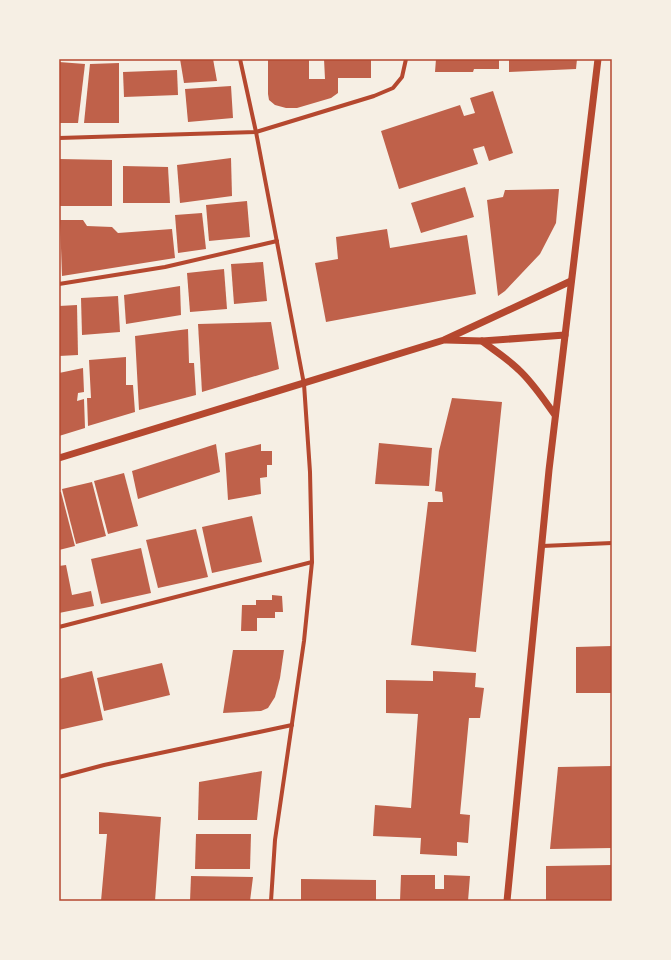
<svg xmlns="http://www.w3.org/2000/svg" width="671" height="960" viewBox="0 0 671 960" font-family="'DejaVu Sans',sans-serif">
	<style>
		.building { fill: #bf614a }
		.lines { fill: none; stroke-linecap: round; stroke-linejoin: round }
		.minor { stroke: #b5482f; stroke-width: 4 }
		.tertiary { stroke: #b5482f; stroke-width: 7 }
		.neatline { fill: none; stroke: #b5482f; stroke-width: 1.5 }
	</style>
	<rect width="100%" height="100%" fill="#f6efe4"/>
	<!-- building -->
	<g class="building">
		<polygon points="180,59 213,59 217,81 184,83"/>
		<polygon points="268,59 309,59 309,79 325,79 324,59 371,59 371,78 338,78 338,93 331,98 297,108 286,108 275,105 269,100 268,94"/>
		<polygon points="436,59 499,59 499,69 474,69 473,72 435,72"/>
		<polygon points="509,59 577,59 576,69 509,72"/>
		<polygon points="59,62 85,64 78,123 59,123"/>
		<polygon points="119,63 119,123 84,123 90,64"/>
		<polygon points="177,70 178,95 124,97 123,72"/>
		<polygon points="231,86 233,118 188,122 185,89"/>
		<polygon points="493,91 513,153 489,161 484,146 473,149 478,164 399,189 381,131 460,105 464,116 475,113 470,98"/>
		<polygon points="231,158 232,196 180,203 177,165"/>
		<polygon points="59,159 112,160 112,206 59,206"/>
		<polygon points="123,166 168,167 170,203 123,203"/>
		<polygon points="465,187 474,217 421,233 411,203"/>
		<polygon points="559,189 556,223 540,254 505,291 498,296 487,200 503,197 505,190"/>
		<polygon points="247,201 250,237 209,241 206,205"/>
		<polygon points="202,213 206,249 178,253 175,215"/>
		<polygon points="60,220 83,220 87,226 112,227 118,233 172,229 175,258 62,276"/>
		<polygon points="387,229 390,248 467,235 476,294 326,322 315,263 338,259 336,237"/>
		<polygon points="263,262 267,301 234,304 231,264"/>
		<polygon points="224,269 227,309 190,312 187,273"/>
		<polygon points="180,286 181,315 126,324 124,295"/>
		<polygon points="118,296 120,332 82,335 81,298"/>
		<polygon points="77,305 78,355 59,356 59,306"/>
		<polygon points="271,322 279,369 202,392 198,324"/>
		<polygon points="188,329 189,363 194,363 196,395 139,410 135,336"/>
		<polygon points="126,357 126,385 133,385 135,412 88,426 87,398 91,398 89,360"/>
		<polygon points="83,368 84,392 78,393 77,401 84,399 85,428 59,436 59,373"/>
		<polygon points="452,398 502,402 476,652 411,645 428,502 443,502 442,492 435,491 439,451"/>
		<polygon points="379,443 432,448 429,486 375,484"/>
		<polygon points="216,444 220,472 138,499 132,471"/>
		<polygon points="261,444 261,451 272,451 272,465 267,465 267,477 260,478 261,494 228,500 225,453"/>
		<polygon points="124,473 138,526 108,534 94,481"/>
		<polygon points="92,482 106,536 76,544 62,489"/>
		<polygon points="59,492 61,492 75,546 59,550"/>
		<polygon points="252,516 262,562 212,573 202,527"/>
		<polygon points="196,529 208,577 158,588 146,540"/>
		<polygon points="141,548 151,593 101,604 91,559"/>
		<polygon points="66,565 72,595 91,591 94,606 59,613 59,566"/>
		<polygon points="272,595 282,596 283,612 275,612 275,618 257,618 257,631 241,631 242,605 256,605 256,600 272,600"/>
		<polygon points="612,646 612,693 576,693 576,647"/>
		<polygon points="233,650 284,650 280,678 275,697 268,708 261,711 223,713"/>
		<polygon points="162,663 170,695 104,711 97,678"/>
		<polygon points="92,671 103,720 59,730 59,679"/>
		<polygon points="433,671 476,673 475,687 484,688 480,718 469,718 460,814 470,815 468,843 457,842 457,856 420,854 421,838 373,836 375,805 411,808 418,714 386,713 386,680 433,681"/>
		<polygon points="612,766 612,848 550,849 558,767"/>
		<polygon points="262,771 257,820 198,820 199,782"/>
		<polygon points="99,812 161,817 155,901 101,901 107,834 99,834"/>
		<polygon points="196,834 251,834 250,869 195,869"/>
		<polygon points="612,865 612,901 546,901 546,866"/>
		<polygon points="401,875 435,875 435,889 444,889 444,875 470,876 468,901 400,901"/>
		<polygon points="191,876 253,877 250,901 190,901"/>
		<polygon points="301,879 376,880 376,901 301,901"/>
	</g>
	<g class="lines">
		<!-- minor -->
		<g class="minor">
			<polyline points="240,59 256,132 304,384 310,472 312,562 304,641 275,840 271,901"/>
			<polyline points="59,138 256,132 374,96 393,88 402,77 406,59"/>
			<polyline points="59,284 165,267 277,241"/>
			<polyline points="542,546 612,543"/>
			<polyline points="59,627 312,562"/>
			<polyline points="59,777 104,765 292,725"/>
		</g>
		<!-- tertiary -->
		<g class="tertiary">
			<polyline points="446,340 482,341 565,335"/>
			<path d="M482 341C495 351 508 359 519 370 533 383 544 400 555 415"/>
			<polyline points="59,458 444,340 571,281"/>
			<polyline points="507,901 549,470 598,59"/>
		</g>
	</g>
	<!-- border -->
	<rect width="671" height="960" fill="none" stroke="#f6efe4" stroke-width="120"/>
	<rect x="60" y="60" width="551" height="840" class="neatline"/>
</svg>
